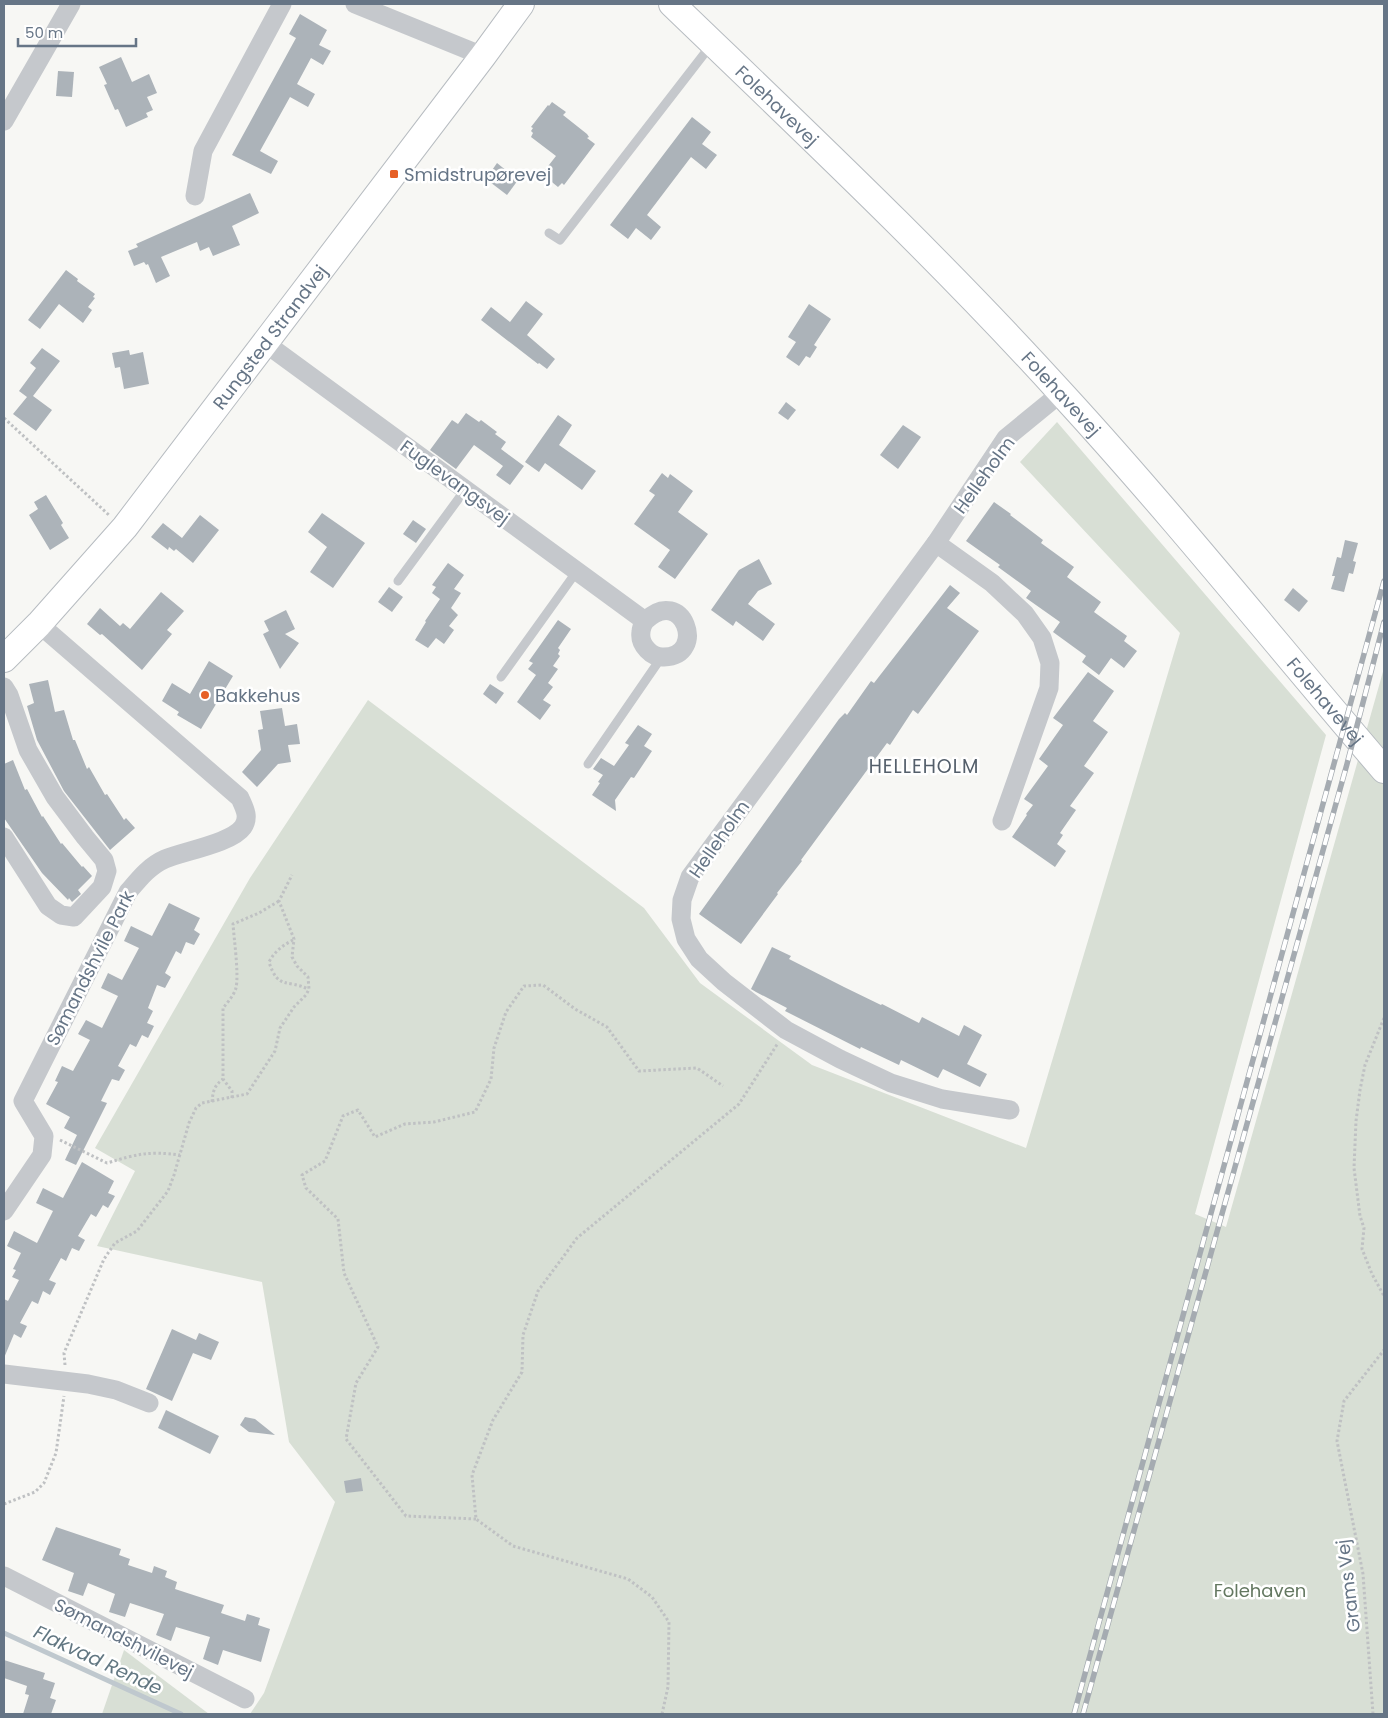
<svg xmlns="http://www.w3.org/2000/svg" width="1388" height="1718" viewBox="0 0 1388 1718" font-family="Poppins,sans-serif">
	<style>
		.green { fill: #d8dfd5 }
		.lines { fill: none; stroke-linecap: round; stroke-linejoin: round }
		.stream { stroke: #bfc8ce; stroke-width: 5 }
		.building { fill: #acb3b9 }
		.secondary-casing { stroke: #b7bcc1; stroke-width: 28 }
		.path { stroke: #bfc1c3; stroke-width: 3; stroke-dasharray: 2.5 2.5; stroke-linecap: butt }
		.lane { stroke: #c5c8cc; stroke-width: 9 }
		.street { stroke: #c5c8cc; stroke-width: 19 }
		.secondary { stroke: #fff; stroke-width: 26 }
		.rail-casing { stroke: #a5abb1; stroke-width: 5.5 }
		.rail { stroke: #fff; stroke-width: 4; stroke-dasharray: 11; stroke-linecap: butt }
		.poi-dot { fill: #e65f25; stroke: #fff; stroke-width: 2 }
		.labels { text-anchor: middle; dominant-baseline: central; stroke-width: 5; stroke-linejoin: round; paint-order: stroke }
		.street-label { font-size: 18px; fill: #667586; stroke: #fff }
		.poi-label { font-size: 18px; fill: #667586; stroke: #fff; text-anchor: start }
		.park-label { font-size: 18px; fill: #647861; stroke: #fff }
		.neighbourhood-label { font-size: 19px; letter-spacing: 1px; fill: #545f6b; stroke: #fff }
		.water-label { font-size: 19px; font-style: italic; fill: #627782; stroke: #fff }
	</style>
	<rect width="100%" height="100%" fill="#f7f7f4"/>
	<!-- green -->
	<g class="green">
		<polygon points="1057,422 1326,735 1195,1214 1226,1227 1384,668 1384,1714 250,1714 264,1693 335,1502 289,1442 262,1282 97,1246 135,1171 95,1148 250,878 368,700 644,908 700,983 812,1065 1026,1148 1180,633 1020,462"/>
		<polygon points="124,1650 209,1714 102,1714"/>
	</g>
	<g class="lines">
		<!-- stream -->
		<polyline class="stream" points="4,1633 181,1714"/>
	</g>
	<!-- building -->
	<g class="building">
		<polygon points="300,14 327,30 319,45 331,51 323,65 311,58 297,84 315,94 308,107 290,97 260,151 278,161 271,174 232,155 296,38 289,34"/>
		<polygon points="121,57 132,82 149,74 157,93 147,97 153,110 146,113 148,117 126,127 118,109 115,110 104,85 107,84 99,67"/>
		<polygon points="58,71 74,72 72,97 56,96"/>
		<polygon points="552,102 566,112 563,115 587,134 589,137 587,138 595,144 564,185 562,183 558,187 542,174 556,156 531,137 533,133 531,131 533,128 531,127 548,105 549,106"/>
		<polygon points="692,117 711,132 702,144 717,155 706,169 691,157 647,215 661,227 651,240 636,228 628,239 610,225"/>
		<polygon points="497,163 518,180 507,195 486,179"/>
		<polygon points="250,193 259,213 232,226 240,245 213,256 209,247 200,251 197,242 161,257 170,276 156,283 148,264 146,265 144,262 134,266 128,251 138,247 136,244"/>
		<polygon points="66,270 78,279 77,281 95,294 93,297 95,298 88,307 92,310 83,323 59,304 40,329 28,320"/>
		<polygon points="526,301 543,314 527,335 555,359 547,369 539,363 538,364 481,320 491,307 510,322"/>
		<polygon points="809,304 831,319 814,345 817,347 810,358 806,356 799,366 786,357 796,342 788,337"/>
		<polygon points="42,348 60,361 33,396 52,410 36,431 13,414 27,397 19,391 36,368 30,363"/>
		<polygon points="129,350 130,355 143,352 149,384 124,389 120,367 115,368 112,353"/>
		<polygon points="786,402 796,410 788,420 778,413"/>
		<polygon points="466,413 479,422 481,420 497,432 495,434 506,442 501,449 524,466 510,485 496,475 503,466 474,445 456,469 430,450 452,420 458,424"/>
		<polygon points="558,415 572,425 559,445 596,471 582,490 545,463 539,472 525,462"/>
		<polygon points="903,425 921,437 898,469 880,455"/>
		<polygon points="662,473 668,478 670,474 693,491 678,512 708,534 675,579 658,567 670,550 634,524 655,495 649,491"/>
		<polygon points="46,495 63,523 61,525 69,538 50,550 29,515 38,509 34,502"/>
		<polygon points="994,502 1011,514 1010,515 1043,540 1041,543 1074,567 1067,577 1101,602 1094,612 1127,636 1124,641 1137,651 1124,668 1111,658 1099,675 1082,662 1086,656 1053,632 1060,622 1026,598 1031,591 998,567 1000,565 966,541"/>
		<polygon points="322,513 365,543 333,588 310,572 327,547 308,532"/>
		<polygon points="200,515 219,530 193,563 176,549 174,551 169,547 168,550 151,537 163,523 182,538"/>
		<polygon points="413,520 426,529 416,543 403,534"/>
		<polygon points="1345,540 1358,543 1353,561 1356,562 1353,574 1349,573 1344,592 1331,589 1335,576 1332,576 1337,557 1341,558"/>
		<polygon points="759,559 772,584 758,591 748,604 775,624 763,641 736,621 733,626 711,610 739,570"/>
		<polygon points="448,563 464,575 454,589 461,593 451,608 458,615 449,626 454,630 444,644 436,638 428,648 415,640 426,622 425,621 440,599 432,593 436,587 432,585"/>
		<polygon points="950,585 960,593 947,608 979,631 918,714 913,710 890,745 887,743 801,860 802,861 777,893 778,894 741,944 699,914 839,719 845,713 847,715 871,681 874,683"/>
		<polygon points="389,587 403,597 392,612 378,602"/>
		<polygon points="1293,588 1308,601 1299,612 1284,600"/>
		<polygon points="161,592 184,611 167,630 172,634 142,670 102,634 100,635 87,624 100,608 120,626 123,623 130,629"/>
		<polygon points="286,610 295,629 285,634 299,643 280,669 263,634 269,631 264,621"/>
		<polygon points="558,620 571,629 558,648 560,650 558,654 560,656 553,666 558,669 548,683 553,687 543,700 551,705 540,720 517,702 536,675 528,669 533,663 529,661"/>
		<polygon points="209,661 233,676 201,729 177,715 179,712 162,701 172,683 190,694"/>
		<polygon points="1088,672 1114,691 1093,721 1108,732 1084,766 1094,773 1070,806 1076,810 1060,833 1063,835 1057,844 1066,851 1055,867 1012,837 1027,815 1026,814 1033,805 1024,799 1048,766 1039,759 1063,725 1053,718"/>
		<polygon points="48,680 55,712 64,710 73,740 75,740 87,769 89,767 105,795 107,794 124,820 126,818 135,828 110,850 64,791 37,740 27,706 34,703 29,684"/>
		<polygon points="490,684 504,693 496,704 483,694"/>
		<polygon points="282,708 285,726 297,724 300,744 288,745 291,762 278,764 257,787 242,772 261,750 258,730 263,729 260,711"/>
		<polygon points="638,725 652,734 644,746 652,751 634,778 631,777 615,800 616,811 592,795 600,783 598,782 603,775 593,769 601,758 614,766 629,745 625,743"/>
		<polygon points="13,760 25,790 27,789 42,817 43,816 61,844 62,843 82,867 83,866 92,876 78,890 81,894 72,902 69,898 68,900 42,873 4,818 4,764"/>
		<polygon points="169,903 200,918 194,930 200,934 194,945 186,942 181,954 176,951 165,973 171,977 165,988 157,985 148,1008 153,1011 147,1023 154,1026 148,1038 142,1035 136,1047 130,1044 118,1066 125,1070 119,1081 112,1079 101,1101 107,1103 76,1165 65,1160 77,1135 64,1128 70,1117 46,1104 58,1082 55,1081 62,1066 73,1071 90,1040 78,1034 86,1020 102,1028 118,996 101,988 108,973 122,980 139,948 124,941 131,926 152,936"/>
		<polygon points="772,947 791,956 789,959 844,987 881,1005 882,1004 919,1023 922,1017 959,1036 964,1025 982,1035 967,1064 987,1074 980,1087 943,1069 938,1078 901,1060 899,1065 861,1047 860,1049 785,1011 787,1008 756,992 751,989"/>
		<polygon points="82,1162 114,1181 108,1193 115,1196 108,1208 103,1205 96,1217 91,1214 78,1236 85,1240 79,1251 72,1248 66,1261 61,1258 49,1280 56,1283 50,1295 43,1291 38,1304 32,1301 20,1323 27,1326 21,1338 14,1334 4,1358 4,1299 8,1301 19,1280 12,1277 16,1270 13,1269 21,1253 7,1246 14,1231 37,1243 53,1211 36,1203 43,1188 63,1198"/>
		<polygon points="172,1329 196,1340 199,1333 219,1342 211,1360 193,1353 172,1401 146,1389"/>
		<polygon points="166,1410 219,1436 210,1454 158,1428"/>
		<polygon points="245,1417 255,1419 275,1435 249,1432 240,1425"/>
		<polygon points="361,1478 363,1491 346,1493 344,1481"/>
		<polygon points="56,1527 121,1549 119,1555 130,1559 128,1565 152,1573 154,1566 167,1571 165,1577 177,1582 175,1589 224,1605 221,1613 245,1621 247,1614 260,1618 258,1625 270,1629 261,1662 223,1650 218,1665 203,1659 210,1637 176,1627 171,1641 156,1635 164,1614 130,1603 125,1617 109,1612 115,1594 88,1583 83,1596 68,1591 74,1573 42,1560"/>
		<polygon points="4,1660 45,1673 43,1679 55,1683 50,1698 56,1700 51,1714 23,1714 29,1695 25,1694 27,1686 4,1678"/>
	</g>
	<g class="lines">
		<defs>
			<g id="secondary">
				<path id="s1" d="M672 4C805 132 939 258 1063 395 1174 516 1277 645 1384 770"/>
				<path id="s2" d="M4 659 39 624 125 527 483 56 521 4"/>
			</g>
		</defs>
		<!-- secondary casing -->
		<use href="#secondary" class="secondary-casing"/>
		<!-- path -->
		<g class="path">
			<polyline points="4,418 110,516"/>
			<path d="M293 940C283 945 274 952 269 962 278 990 287 979 308 989"/>
			<polyline points="1384,1018 1365,1065 1360,1090 1356,1121 1354,1168 1360,1216 1364,1228 1362,1249 1372,1274 1384,1296"/>
			<path d="M232 1098V1091L223 1079V1008C228 1002 234 995 236 988 239 974 234 939 233 924L259 913 279 901"/>
			<path d="M212 1102C213 1091 214 1086 223 1079"/>
			<path d="M60 1140 107 1163C137 1154 148 1151 180 1155"/>
			<polyline points="65,1365 64,1353 104,1259 115,1243 137,1231 168,1191 174,1175 189,1123 196,1108 202,1103 247,1094 275,1051 280,1028 294,1007 306,995 309,989 308,977 297,966 292,957 294,939 279,901 292,875"/>
			<polyline points="4,1504 35,1492 44,1483 56,1453 64,1396"/>
			<polyline points="476,1519 406,1516 346,1439 356,1383 378,1347 344,1273 338,1219 306,1188 302,1175 325,1161 343,1116 358,1110 375,1137 405,1124 434,1122 475,1112 491,1079 494,1048 506,1012 524,986 543,985 575,1009 607,1027 639,1071 697,1068 723,1086"/>
			<polyline points="662,1714 668,1687 669,1622 652,1597 628,1579 513,1546 476,1519 472,1475 493,1420 522,1372 523,1335 538,1291 577,1238 739,1104 778,1043"/>
			<polyline points="1373,1714 1363,1574 1337,1441 1344,1401 1384,1350"/>
		</g>
		<!-- lane -->
		<g class="lane">
			<polyline points="549,233 560,240 711,45"/>
			<polyline points="398,581 465,490"/>
			<polyline points="501,677 577,571"/>
			<polyline points="588,764 661,658"/>
		</g>
		<!-- street -->
		<g class="street">
			<polyline points="355,4 483,56"/>
			<polyline points="4,121 71,4"/>
			<polyline points="195,196 203,151 282,4"/>
			<path d="M265 343 645 621C683 584 708 656 664 657 652 658 639 645 641 632 641 628 643 624 645 621"/>
			<polyline points="936,543 992,583 1025,614 1042,638 1050,663 1049,688 1002,821"/>
			<polyline points="4,687 9,695 28,750 55,797 85,837 104,860 107,871 102,887 74,917 61,915 48,906 4,837"/>
			<polyline points="1010,1110 942,1099 891,1083 840,1059 786,1030 724,982 699,959 686,939 681,919 682,900 690,877 936,543 1006,438 1061,393"/>
			<path d="M4 1211 42 1155 44 1136 23 1101 128 892C139 879 149 866 165 859 184 851 232 843 243 827 250 817 244 807 240 798L39 624"/>
			<polyline points="4,1374 88,1384 116,1390 149,1403"/>
			<polyline points="4,1576 245,1699"/>
		</g>
		<!-- secondary -->
		<use href="#secondary" class="secondary"/>
		<defs>
			<g id="rail">
				<polyline points="1074,1714 1384,581"/>
				<polyline points="1083,1714 1347,764 1384,622"/>
			</g>
		</defs>
		<!-- rail casing -->
		<use href="#rail" class="rail-casing"/>
		<!-- rail -->
		<use href="#rail" class="rail"/>
	</g>
	<!-- markers -->
	<g class="poi-dot">
		<rect x="389" y="169" width="10" height="10" rx="2.5"/>
		<circle cx="205" cy="695" r="5"/>
	</g>
	<g class="labels">
		<!-- street labels -->
		<g class="street-label">
			<text stroke="none"><textPath href="#s1" startOffset="146">Folehavevej</textPath></text>
			<text stroke="none"><textPath href="#s2" startOffset="418">Rungsted Strandvej</textPath></text>
			<text stroke="none"><textPath href="#s1" startOffset="551">Folehavevej</textPath></text>
			<text transform="translate(984 475) rotate(-54)">Helleholm</text>
			<text transform="translate(455 482) rotate(36)">Fuglevangsvej</text>
			<text stroke="none"><textPath href="#s1" startOffset="956">Folehavevej</textPath></text>
			<text transform="translate(719 839) rotate(-55)">Helleholm</text>
			<text transform="translate(90 968) rotate(-63)">Sømandshvile Park</text>
			<text transform="translate(1348 1586) rotate(-97)">Grams Vej</text>
			<text transform="translate(124 1638) rotate(27)">Sømandshvilevej</text>
		</g>
		<!-- poi labels -->
		<g class="poi-label">
			<text x="404" y="174">Smidstrupørevej</text>
			<text x="215" y="695">Bakkehus</text>
		</g>
		<!-- park labels -->
		<g class="park-label">
			<text x="1260" y="1590">Folehaven</text>
		</g>
		<!-- neighbourhood labels -->
		<g class="neighbourhood-label">
			<text x="924" y="766">HELLEHOLM</text>
		</g>
		<!-- water labels -->
		<g class="water-label">
			<text transform="translate(98 1660) rotate(25)">Flakvad Rende</text>
		</g>
	</g>
	<!-- border -->
	<rect width="1388" height="1718" fill="none" stroke="#667586" stroke-width="10"/>
	<!-- scale -->
	<path d="M18 38v8h118v-8" fill="none" stroke="#667586" stroke-width="2.5"/>
	<text x="25" y="38" font-size="15" fill="#667586" stroke="#ffffff" stroke-width="4" paint-order="stroke">50 m</text>
</svg>
